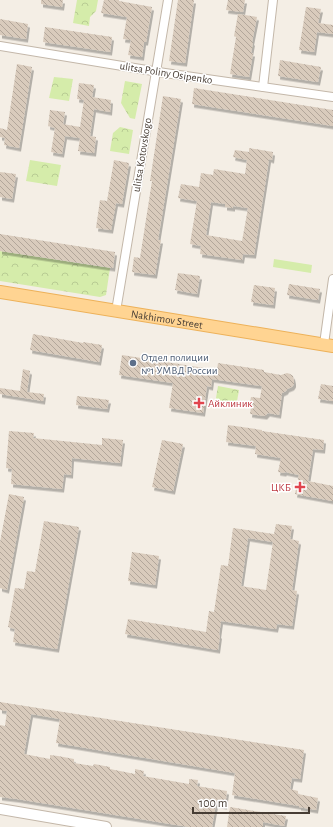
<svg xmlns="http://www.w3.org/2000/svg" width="333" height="827" viewBox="0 0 333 827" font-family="'Alegreya Sans',sans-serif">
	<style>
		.forest { fill: url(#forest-crowns) }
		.garden { fill: #d5ecaa }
		.building { fill: url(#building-back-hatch); fill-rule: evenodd; filter: url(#shadow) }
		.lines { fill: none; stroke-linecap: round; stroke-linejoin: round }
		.minor-casing { stroke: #c3b7a9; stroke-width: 10 }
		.tertiary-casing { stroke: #c3b7a9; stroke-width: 12 }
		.primary-casing { stroke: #edb159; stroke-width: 14 }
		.minor { stroke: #fff; stroke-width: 8 }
		.tertiary { stroke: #fff; stroke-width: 10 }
		.primary { stroke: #ffd492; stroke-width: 12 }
		.service-dot { fill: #5c6f8a; stroke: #fff; stroke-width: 1.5 }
		.health-dot { fill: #e0444e; stroke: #fff; stroke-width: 1.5 }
		.labels { text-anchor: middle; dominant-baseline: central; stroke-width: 3; stroke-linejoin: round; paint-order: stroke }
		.street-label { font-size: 11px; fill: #473d34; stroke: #fff }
		.service-label { font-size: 11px; fill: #4e5e75; stroke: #fff; text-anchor: start }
		.health-label { font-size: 11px; fill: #be3a42; stroke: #fff; text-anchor: start }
	</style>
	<defs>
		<pattern id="forest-crowns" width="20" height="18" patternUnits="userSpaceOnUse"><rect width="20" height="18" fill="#d5ecaa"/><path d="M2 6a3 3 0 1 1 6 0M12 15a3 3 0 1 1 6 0" fill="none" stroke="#b8cb93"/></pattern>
		<pattern id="building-back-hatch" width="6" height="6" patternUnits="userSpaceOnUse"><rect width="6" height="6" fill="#d9cbbc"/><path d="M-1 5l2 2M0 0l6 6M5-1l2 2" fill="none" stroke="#b2a69a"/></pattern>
		<filter id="shadow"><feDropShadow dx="2" dy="3.5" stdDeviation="0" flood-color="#0004"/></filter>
	</defs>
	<rect width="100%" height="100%" fill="#f4eee5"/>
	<!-- forest -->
	<g class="forest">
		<polygon points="77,0 98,0 96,11 90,17 89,26 73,23"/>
		<polygon points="54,77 73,79 69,101 49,98"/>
		<polygon points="125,81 142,84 135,119 130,118 121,103"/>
		<polygon points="120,127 133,130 129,154 110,151 113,133"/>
		<polygon points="30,160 61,165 57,186 26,181"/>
		<polygon points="0,251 110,268 106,295 100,297 0,281"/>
		<polygon points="218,386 239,390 236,407 215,404"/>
	</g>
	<!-- garden -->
	<polygon class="garden" points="274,259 312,265 311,273 273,267"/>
	<!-- building -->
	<g class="building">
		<polygon points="41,0 63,0 62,7 41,4"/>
		<polygon points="104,0 119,0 119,1 152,7 146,42 144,42 142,57 128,55 131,40 123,39 127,17 101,13"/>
		<polygon points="178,0 194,0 185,63 169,61"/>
		<polygon points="228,0 245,0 243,12 226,10"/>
		<polygon points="306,7 321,9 318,23 333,25 333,34 317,32 314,52 299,50"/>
		<polygon points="238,14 257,17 252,42 253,42 251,53 253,53 249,77 230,74 236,37 234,36"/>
		<polygon points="0,19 28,24 26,39 0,35"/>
		<polygon points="45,27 112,37 110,52 43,42"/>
		<polygon points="280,60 321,67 318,82 278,76"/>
		<polygon points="17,64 32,67 19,148 4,145 5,138 0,137 0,128 7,130"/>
		<polygon points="79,83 94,85 92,97 111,100 110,112 94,109 90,136 96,137 94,153 78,151 80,138 65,136 62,154 51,152 55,128 48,126 50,110 65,112 63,124 80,127 84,100 77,99"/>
		<polygon points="194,88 333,110 333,126 192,104"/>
		<polygon points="163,96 181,99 158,240 161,240 155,275 132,272 134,257 140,258 152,181 150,181"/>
		<path d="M249 148 273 152 272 160 269 159 268 166 254 255 243 254 242 260 200 254 201 246 190 244 197 201 178 198 181 184 199 187 201 173 213 175 214 169 245 174 247 160 233 157 235 150 249 152ZM211 202 225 204V207L233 208V206L248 208 242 241 206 235Z"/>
		<polygon points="114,160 129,163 122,204 116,203 111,230 96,228 100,200 107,201"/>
		<polygon points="0,172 16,174 12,199 0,197"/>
		<polygon points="0,234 115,252 113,268 0,251"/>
		<polygon points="178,273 200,276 197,294 175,290"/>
		<polygon points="289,284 320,289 318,300 287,295"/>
		<polygon points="254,285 275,288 273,305 251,302"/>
		<polygon points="33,334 83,343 83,342 102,345 99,362 30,350"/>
		<polygon points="122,355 217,370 218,363 264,370 264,372 281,375 287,373 290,374 293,376 294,381 294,384 292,387 287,389 286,391 282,393 279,415 268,413 265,416 250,414 251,407 249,407 251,397 260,398 262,386 212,379 211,387 207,386 203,413 169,408 173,383 119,375"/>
		<polygon points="23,369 30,371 27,392 44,394 43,401 0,394 0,388 20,391"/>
		<polygon points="321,384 333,386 333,401 318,399"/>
		<polygon points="77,396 109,400 107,409 76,405"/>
		<polygon points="228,425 262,430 262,431 324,440 323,450 313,449 308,481 333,486 333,501 295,494 299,475 285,472 284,473 278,472 281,458 255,454 256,446 226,442"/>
		<polygon points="9,431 34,433 33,438 102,445 102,438 123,440 120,463 72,458 71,475 64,474 62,489 11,484 12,469 6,468"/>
		<polygon points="162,440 183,444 173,491 152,487"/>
		<polygon points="9,494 24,497 7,590 0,588 0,542"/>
		<polygon points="44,521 79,527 57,649 13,642 15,629 8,627 15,588 24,589 27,571 35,572"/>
		<path d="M276 524 292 526 290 539 299 541 292 590 297 591 292 626 277 624 276 629 221 621 219 635H220L218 650 125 634 128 619 206 632 209 611 214 612 221 565 228 566 233 528 274 534ZM248 538 273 542 266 590 241 586Z"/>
		<polygon points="132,552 159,556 155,585 128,581"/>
		<polygon points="0,702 304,750 300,779 292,778 290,789 298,791 298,794 318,798 316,810 299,807 299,806 232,795 235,773 56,743 60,719 31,714 24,754 50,759 50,755 58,756 74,759 74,763 93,766 94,764 110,767 110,769 135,774 135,769 144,771 143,776 189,784 189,779 198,780 197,786 227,791 225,806 216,804 212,827 189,827 17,799 0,797 0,725 5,726 7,711 0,710"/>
		<polygon points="230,807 286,816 284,826 263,822 263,827 227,827"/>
	</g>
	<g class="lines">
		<defs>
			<g id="minor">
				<polyline points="0,46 165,73 333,97"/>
				<polyline points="263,87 273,0"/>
				<polyline points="116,311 168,0"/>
				<polyline points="324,344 333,279"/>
			</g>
			<polyline id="tertiary" points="0,809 106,827"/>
			<g id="primary">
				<path id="s1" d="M0 292 333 346"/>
			</g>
		</defs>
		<!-- minor casing -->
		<use href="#minor" class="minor-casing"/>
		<!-- tertiary casing -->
		<use href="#tertiary" class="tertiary-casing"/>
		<!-- primary casing -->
		<use href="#primary" class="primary-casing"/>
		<!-- minor -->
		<use href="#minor" class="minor"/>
		<!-- tertiary -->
		<use href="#tertiary" class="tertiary"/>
		<!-- primary -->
		<use href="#primary" class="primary"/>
	</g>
	<!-- markers -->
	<circle class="service-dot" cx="133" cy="363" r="4"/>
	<g class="health-dot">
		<path d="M197 397h4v4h4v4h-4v4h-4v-4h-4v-4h4z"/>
		<path d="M298 481h4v4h4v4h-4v4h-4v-4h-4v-4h4z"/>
	</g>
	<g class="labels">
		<!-- street labels -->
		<g class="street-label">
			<text transform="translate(166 73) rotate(9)">ulitsa Poliny Osipenko</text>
			<text transform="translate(142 155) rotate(-81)">ulitsa Kotovskogo</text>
			<text stroke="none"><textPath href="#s1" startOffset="169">Nakhimov Street</textPath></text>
		</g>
		<!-- service labels -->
		<g class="service-label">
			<text x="141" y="357">Отдел полиции<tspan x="141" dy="13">№1 УМВД России</tspan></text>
		</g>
		<!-- health labels -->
		<g class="health-label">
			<text x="208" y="403">Айклиник</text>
			<text x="291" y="487" text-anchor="end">ЦКБ</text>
		</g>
	</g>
	<!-- scale -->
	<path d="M193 807v6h116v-6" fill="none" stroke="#473d34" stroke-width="2"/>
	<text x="199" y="807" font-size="12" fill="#473d34" stroke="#ffffff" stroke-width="3" paint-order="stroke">100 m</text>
</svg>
